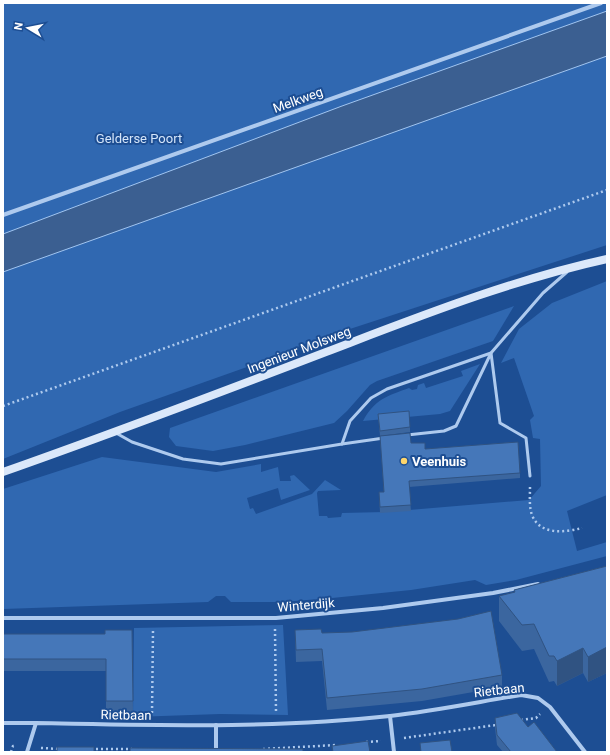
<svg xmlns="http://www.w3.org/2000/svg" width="610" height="755" viewBox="0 0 610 755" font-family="Roboto,sans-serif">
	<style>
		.green { fill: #3068b1 }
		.water { fill: #3b5f91; stroke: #a1c5f0 }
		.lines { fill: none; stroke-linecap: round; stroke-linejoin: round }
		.path { stroke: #aecaee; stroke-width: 2.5; stroke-dasharray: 2 3; stroke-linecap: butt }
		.lane { stroke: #aecaee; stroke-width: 3 }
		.street { stroke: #aecaee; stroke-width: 4 }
		.secondary { stroke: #dbe8fa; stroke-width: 8 }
		.wall { fill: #3b669f }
		.shaded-wall { fill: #305382 }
		.building { fill: #4577b9; stroke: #305382 }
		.poi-dot { fill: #fed66c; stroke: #1d4e93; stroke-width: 1.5 }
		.labels { text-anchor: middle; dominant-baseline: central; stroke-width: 4; stroke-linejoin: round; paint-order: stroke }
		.street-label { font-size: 13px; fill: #fff; stroke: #1d4e93 }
		.park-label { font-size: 13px; fill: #d4e5fa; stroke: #1d4e93 }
		.poi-label { font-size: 13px; font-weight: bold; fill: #fff; stroke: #1d4e93; text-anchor: start }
	</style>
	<rect width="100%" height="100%" fill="#1d4e93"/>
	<!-- green -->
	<g class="green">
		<polygon points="3,3 607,3 607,245 310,342 247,367 120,412 3,459"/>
		<polygon points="607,281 607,495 567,511 577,551 607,542 607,556 516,580 486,585 475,580 411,590 332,598 282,602 231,602 225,596 216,596 208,602 3,609 3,489 102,457 216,472 261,464 261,472 278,467 280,481 291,481 290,476 294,475 310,490 281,500 278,488 247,498 250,509 253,508 256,514 312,494 325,480 341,490 318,491 317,493 319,516 327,516 328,518 341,517 342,513 385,512 529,500 541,486 540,439 533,438 530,420 534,416 514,358 501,363 519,329 552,303"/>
		<polygon points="514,306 493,341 377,381 370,385 347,411 334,423 245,445 213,451 176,446 169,437 170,428"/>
		<path d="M480 364 450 411 440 414 363 421C375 399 387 396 409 388L412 390 417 389 418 385 424 383 426 388 463 376 461 371Z"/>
		<polygon points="283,625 288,715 220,714 133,717 134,628"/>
	</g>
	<!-- water -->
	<polygon class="water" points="607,11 607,56 3,272 3,234 342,106"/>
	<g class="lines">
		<!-- path -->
		<g class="path">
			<polyline points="3,406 607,190"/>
			<path d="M530 487C530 496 529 507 532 515 540 536 566 532 582 528"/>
			<polyline points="275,629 276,712"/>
			<polyline points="152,713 153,630"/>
			<polyline points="521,720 536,718 540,714"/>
			<polyline points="404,738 496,725"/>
			<polyline points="366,742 381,741"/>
			<polyline points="41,748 60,749"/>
			<polyline points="91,749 132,749"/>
			<polyline points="263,749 336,745"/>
			<polyline points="11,752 13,746 16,746"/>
		</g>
		<!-- lane -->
		<g class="lane">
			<polyline points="116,433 132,442 183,459 221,464 342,444 350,421 371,398 387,389 491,353 543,293 567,272"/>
			<polyline points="407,435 444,431 456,426 491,353 500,423 526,438 530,476"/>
			<polyline points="342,444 384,438"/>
		</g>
		<!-- street -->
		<g class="street">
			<polyline points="3,215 601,3"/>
			<polyline points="3,618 276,618 383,608 493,593 538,584"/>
			<polyline points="390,716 394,752"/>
			<polyline points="3,723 36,723"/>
			<polyline points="216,725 216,752"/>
			<path d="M27 752 36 723C154 725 272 729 390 716 434 711 478 702 521 695L538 698 550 707 585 752"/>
		</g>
		<!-- secondary -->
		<path class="secondary" d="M3 472C111 434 219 393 326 352 418 317 511 280 607 259"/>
	</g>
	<!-- wall -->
	<g class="wall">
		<polygon points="378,414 410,427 410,432 380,436"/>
		<polygon points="380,436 411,443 425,449 520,473 520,478 409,487 411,511 380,513 379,492 384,492"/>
		<polygon points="607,566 607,673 588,682 583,673 557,686 554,681 549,682 534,649 522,651 499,621 499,596 514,592 514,590"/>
		<polygon points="132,630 133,713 106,713 106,671 3,671 3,634 105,634"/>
		<polygon points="295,630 322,633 502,675 502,687 422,701 327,710 322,661 296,662"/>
		<polygon points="495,718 557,752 503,752 497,745 495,728"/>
	</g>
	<!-- shaded-wall -->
	<g class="shaded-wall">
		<polygon points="607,647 607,673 588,682 588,657"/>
		<polygon points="583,648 583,673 557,686 557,661"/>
	</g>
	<!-- building -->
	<g class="building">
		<polygon points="409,411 410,427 380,431 378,414"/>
		<polygon points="410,433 411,443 425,443 425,449 518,442 520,473 409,481 411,505 380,507 379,492 384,492 380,436"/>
		<polygon points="607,566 607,647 588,657 583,648 557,661 554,656 549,656 534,624 522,625 499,596 515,592 514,590"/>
		<polygon points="491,611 502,675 422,689 327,698 322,649 296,650 295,630 321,629 322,633 352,632 458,619"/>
		<polygon points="105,630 132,630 133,701 106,701 106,659 3,659 3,634 105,634"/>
		<polygon points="517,713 528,727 534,722 557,752 511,752 497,735 495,718"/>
		<polygon points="450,740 452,752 421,752 420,743"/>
		<polygon points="368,741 370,752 333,752 332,746"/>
		<rect x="57" y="747" width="37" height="5"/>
		<polygon points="130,748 303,749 303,752 130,752"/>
	</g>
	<!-- markers -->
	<circle class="poi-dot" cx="404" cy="461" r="4"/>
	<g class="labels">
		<!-- street labels -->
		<g class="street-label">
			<text transform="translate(298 100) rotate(-20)">Melkweg</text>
			<text transform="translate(299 350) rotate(-21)">Ingenieur Molsweg</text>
			<text transform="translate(306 605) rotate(-5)">Winterdijk</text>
			<text transform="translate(499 690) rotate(-6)">Rietbaan</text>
			<text transform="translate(126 715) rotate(1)">Rietbaan</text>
		</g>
		<!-- park labels -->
		<g class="park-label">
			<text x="139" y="138">Gelderse Poort</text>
		</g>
		<!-- poi labels -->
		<g class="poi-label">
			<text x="412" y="461">Veenhuis</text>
		</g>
	</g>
	<!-- border -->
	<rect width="610" height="755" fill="none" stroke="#ffffff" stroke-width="8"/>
	<!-- north arrow -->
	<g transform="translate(28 28) rotate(280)" stroke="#1d4e93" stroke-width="3" paint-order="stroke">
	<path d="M0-3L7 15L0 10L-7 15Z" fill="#ffffff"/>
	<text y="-6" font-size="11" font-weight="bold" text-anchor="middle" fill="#ffffff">N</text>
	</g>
</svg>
